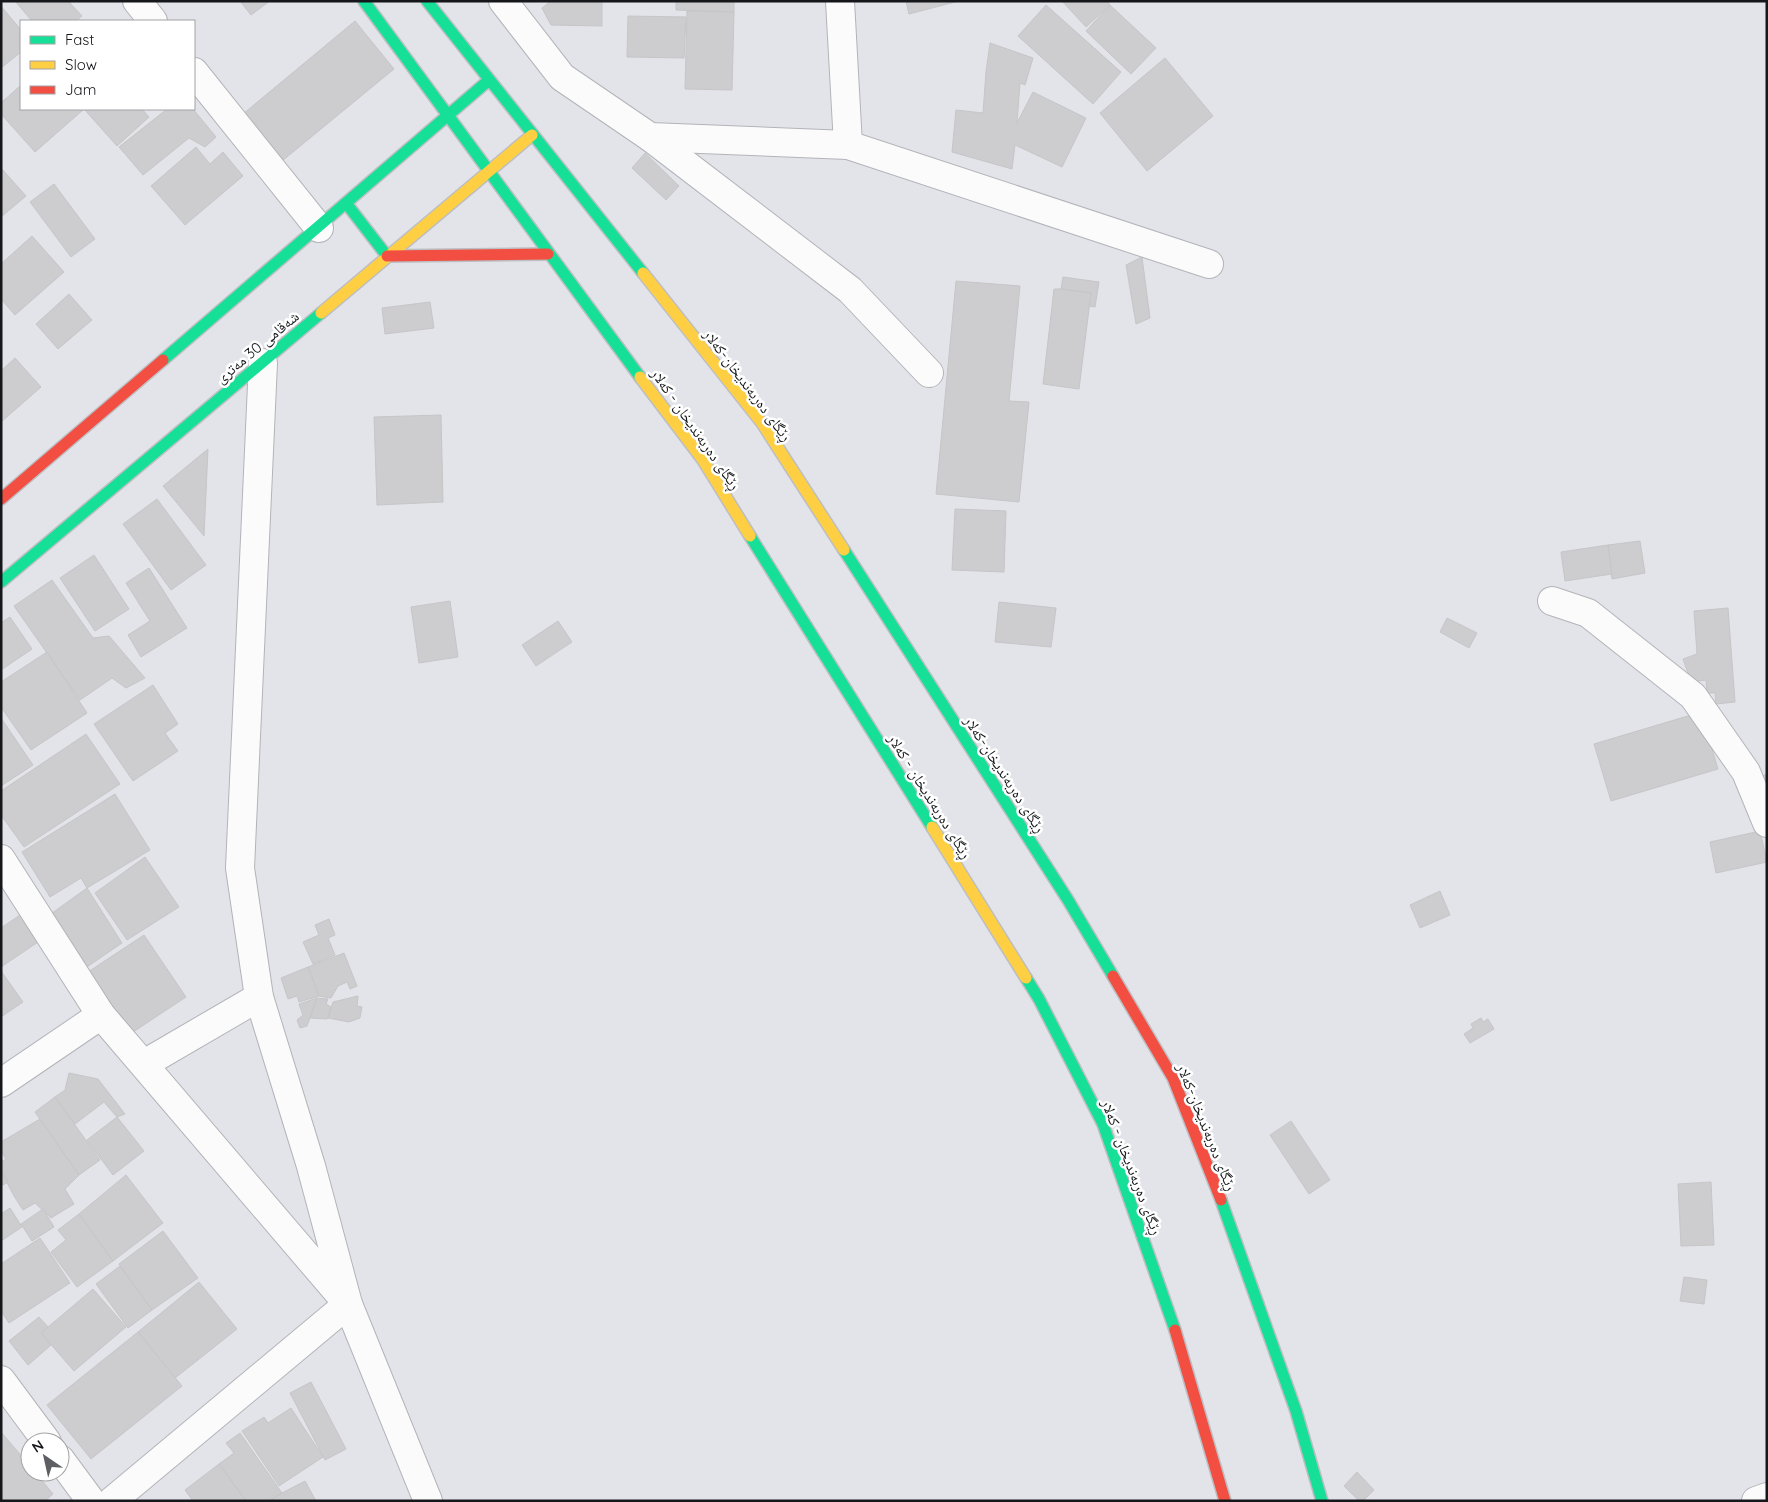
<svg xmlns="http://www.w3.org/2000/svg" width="1768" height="1502" viewBox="0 0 1768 1502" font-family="Quicksand,'Noto Naskh Arabic',sans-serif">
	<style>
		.building { fill: #cdccce; stroke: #c6c5c7 }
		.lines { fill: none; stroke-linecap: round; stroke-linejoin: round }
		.street-casing { stroke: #b3b4b8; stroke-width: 30 }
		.fast-casing { stroke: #bdbec1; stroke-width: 14 }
		.slow-casing { stroke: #bdbec1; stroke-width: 14 }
		.jam-casing { stroke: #bdbec1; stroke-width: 14 }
		.street { stroke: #fbfbfc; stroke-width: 28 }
		.fast { stroke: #16e098; stroke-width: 11 }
		.slow { stroke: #ffcf43; stroke-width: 11 }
		.jam { stroke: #f24e42; stroke-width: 11 }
		.labels { text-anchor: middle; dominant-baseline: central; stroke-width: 5; stroke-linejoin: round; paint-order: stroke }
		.street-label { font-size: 15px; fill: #16171a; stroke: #fff }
	</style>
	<rect width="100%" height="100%" fill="#e3e4ea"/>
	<!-- building -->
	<g class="building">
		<polygon points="15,1 72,1 70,3 82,16 76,21 32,21"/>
		<polygon points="240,1 270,1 251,15"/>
		<polygon points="551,1 602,1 602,26 551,25 542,8"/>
		<polygon points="676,1 734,1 734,12 676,10"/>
		<polygon points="906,1 959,1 909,14"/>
		<polygon points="1062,1 1107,1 1110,5 1086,27"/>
		<polygon points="1046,5 1121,72 1093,104 1018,36"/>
		<polygon points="1110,5 1156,48 1131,74 1086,31"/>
		<polygon points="1,6 21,30 21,52 1,68"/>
		<polygon points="687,11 734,12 732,90 685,89"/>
		<polygon points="628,16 686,17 684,58 627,57"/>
		<polygon points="355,21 394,69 282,161 243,114"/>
		<polygon points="990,43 1033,58 1025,85 1020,83 1017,123 1033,92 1086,118 1062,167 1015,145 1012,169 952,152 956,110 983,113 986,72"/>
		<polygon points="1165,58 1213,116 1147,171 1100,113"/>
		<polygon points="21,85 21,109 84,109 35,152 1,114 1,103"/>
		<polygon points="84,109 142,109 149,117 117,146"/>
		<polygon points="167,109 193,109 216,137 205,147 189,138 143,175 119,147"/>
		<polygon points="196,147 210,164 223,152 243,176 185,225 151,186"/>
		<polygon points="645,153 679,186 666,200 632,168"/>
		<polygon points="2,169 26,196 1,217 1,170"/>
		<polygon points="54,184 95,239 71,257 30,202"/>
		<polygon points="32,236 64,272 15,315 1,299 1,264"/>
		<polygon points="1142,257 1150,318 1136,324 1126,265"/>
		<polygon points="1063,277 1099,282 1095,307 1089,306 1091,293 1061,289"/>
		<polygon points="956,281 1020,286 1009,401 1029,402 1019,502 936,494"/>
		<polygon points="1054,289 1061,289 1091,293 1079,389 1043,384"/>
		<polygon points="69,294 92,320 58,349 36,324"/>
		<polygon points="430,302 434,328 385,334 382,308"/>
		<polygon points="15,358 41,387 1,422 1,371"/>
		<polygon points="441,415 443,502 377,505 374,417"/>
		<polygon points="208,449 204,536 163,486"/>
		<polygon points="157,499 206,565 171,590 123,524"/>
		<polygon points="955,509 1006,511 1004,572 952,570"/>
		<polygon points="1640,541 1645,573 1612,579 1608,545"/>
		<polygon points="1608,545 1612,574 1565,581 1561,552"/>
		<polygon points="94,555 129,609 95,631 60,578"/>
		<polygon points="149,568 187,628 141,657 128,635 150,621 126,583"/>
		<polygon points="52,580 93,638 109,636 145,678 126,688 112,678 80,700 14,606"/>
		<polygon points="450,601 458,657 419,663 411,607"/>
		<polygon points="999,602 1056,608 1051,647 995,642"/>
		<polygon points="1728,608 1735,702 1716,704 1715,693 1707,693 1706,680 1691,682 1683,659 1697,654 1694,611"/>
		<polygon points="10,617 32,649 1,670 1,623"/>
		<polygon points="1447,618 1477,633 1469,648 1440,632"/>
		<polygon points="558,621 572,642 536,666 522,645"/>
		<polygon points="47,652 87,713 31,750 1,707 1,682"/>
		<polygon points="153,685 178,724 165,733 178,751 133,781 94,724"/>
		<polygon points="1701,712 1718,769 1611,801 1594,744"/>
		<polygon points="1,718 33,765 1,786"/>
		<polygon points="86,734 120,784 24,847 1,815 1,791"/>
		<polygon points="1767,774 1767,789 1762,776"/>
		<polygon points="115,794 150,850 87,888 81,878 50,897 22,852"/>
		<polygon points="1760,831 1767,862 1716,873 1710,842"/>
		<polygon points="145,857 179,907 127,940 95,893"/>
		<polygon points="87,888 122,943 84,969 48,916"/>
		<polygon points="1440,891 1450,915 1420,928 1410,905"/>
		<polygon points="23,913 41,940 1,967 1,928"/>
		<polygon points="329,919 335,935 328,938 335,955 313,964 303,942 319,935 315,925"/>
		<polygon points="144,935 186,997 130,1034 88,972"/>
		<polygon points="344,953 357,986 350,989 347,982 338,986 331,998 319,996 308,967"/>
		<polygon points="308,967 319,996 299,1002 297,996 288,999 281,978"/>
		<polygon points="1,971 23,1002 1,1017"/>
		<polygon points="358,996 357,1006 362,1007 360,1018 349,1022 328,1018 333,1002"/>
		<polygon points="317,998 328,999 326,1004 331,1007 327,1019 310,1018"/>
		<polygon points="317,998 307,1026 300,1028 297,1020 303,1015 299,1004"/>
		<polygon points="1481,1018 1483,1022 1488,1019 1494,1029 1470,1043 1464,1034 1473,1028 1471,1024"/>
		<polygon points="69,1073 98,1079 125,1114 117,1117 104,1102 75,1124 55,1097 65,1090"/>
		<polygon points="55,1097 100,1160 79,1175 35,1112"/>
		<polygon points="117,1117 144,1151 113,1175 87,1140"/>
		<polygon points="40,1119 79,1175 65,1189 74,1204 51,1218 35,1203 23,1210 14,1196 1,1171 1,1162 6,1159 1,1151 1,1142"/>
		<polygon points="1291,1121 1330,1180 1309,1194 1270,1135"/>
		<polygon points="1,1171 8,1182 1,1186"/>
		<polygon points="126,1175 163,1223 113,1261 79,1214"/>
		<polygon points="1711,1182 1714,1245 1681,1246 1678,1184"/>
		<polygon points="10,1208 22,1227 1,1241 1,1214"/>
		<polygon points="43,1209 54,1227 32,1241 21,1224"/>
		<polygon points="79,1214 113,1261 77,1287 51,1252 66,1240 58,1230"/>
		<polygon points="163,1231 198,1278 152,1310 119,1264"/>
		<polygon points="40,1238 70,1283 9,1323 1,1311 1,1264"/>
		<polygon points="120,1266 152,1310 128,1328 96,1284"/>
		<polygon points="1684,1277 1707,1280 1704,1304 1680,1301"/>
		<polygon points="199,1282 237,1329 175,1378 138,1332"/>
		<polygon points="93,1289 126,1327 74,1371 41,1333"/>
		<polygon points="39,1317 48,1327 41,1333 51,1345 28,1365 9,1341"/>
		<polygon points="138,1332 182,1386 91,1459 47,1405"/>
		<polygon points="311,1382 346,1449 325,1460 290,1393"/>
		<polygon points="291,1408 323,1457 279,1486 242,1431 264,1417 268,1423"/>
		<polygon points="1,1432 30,1466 30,1472 35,1472 53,1494 45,1501 1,1501"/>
		<polygon points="240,1433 282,1493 269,1501 246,1501 219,1464 234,1453 226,1443"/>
		<polygon points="219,1464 246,1501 193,1501 185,1490"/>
		<polygon points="1357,1472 1374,1490 1363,1501 1359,1501 1344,1486"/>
		<polygon points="305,1481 316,1501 269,1501 282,1493"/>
	</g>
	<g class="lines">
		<defs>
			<g id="street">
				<polyline points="137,1 153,21"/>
				<polyline points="503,1 562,77 650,137 848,145 1209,264"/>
				<polyline points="840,1 848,145"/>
				<polyline points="194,72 319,228"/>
				<polyline points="650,137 850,290 929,373"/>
				<polyline points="263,363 240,868 259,997 311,1166 348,1304 428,1501"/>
				<polyline points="1552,601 1588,613 1693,696 1746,772 1767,823"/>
				<polyline points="1,859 101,1015 348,1304 112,1501"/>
				<polyline points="144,1064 259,997"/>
				<polyline points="1,1083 101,1015"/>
				<polyline points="1,1380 47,1442"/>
				<polyline points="60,1459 91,1501"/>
				<polyline points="1756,1501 1767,1497"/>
			</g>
			<g id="fast">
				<path d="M364 1C456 126 547 252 640 377"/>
				<polyline points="427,1 643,273"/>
				<polyline points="346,203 387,256"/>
				<polyline points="163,360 489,80"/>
				<polyline points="750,536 932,827"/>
				<polyline points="844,550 1068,900 1113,976"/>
				<polyline points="1,582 321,313"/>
				<polyline points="1026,978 1039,999 1103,1124 1175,1330"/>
				<polyline points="1221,1200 1296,1411 1322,1501"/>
			</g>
			<g id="slow">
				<polyline points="643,273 762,423 844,550"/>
				<polyline points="321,313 532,135"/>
				<polyline points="640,377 703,460 750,536"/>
				<polyline points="932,827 1026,978"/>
			</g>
			<g id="jam">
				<polyline points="387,256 548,254"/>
				<polyline points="1,499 163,360"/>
				<polyline points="1113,976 1173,1078 1221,1200"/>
				<polyline points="1175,1330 1225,1501"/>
			</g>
		</defs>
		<!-- street casing -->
		<use href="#street" class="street-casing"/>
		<!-- fast casing -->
		<use href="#fast" class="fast-casing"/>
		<!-- slow casing -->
		<use href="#slow" class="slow-casing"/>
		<!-- jam casing -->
		<use href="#jam" class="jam-casing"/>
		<!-- street -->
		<use href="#street" class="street"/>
		<!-- fast -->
		<use href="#fast" class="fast"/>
		<!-- slow -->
		<use href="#slow" class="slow"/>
		<!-- jam -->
		<use href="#jam" class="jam"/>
	</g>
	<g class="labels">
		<!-- street labels -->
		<g class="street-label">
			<text transform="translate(257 347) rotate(-40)">شەقامی 30 مەتری</text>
			<text transform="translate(748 385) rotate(53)">ڕێگای دەربەندیخان-کەلار</text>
			<text transform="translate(696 429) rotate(55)">ڕێگای دەربەندیخان - کەلار</text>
			<text transform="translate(1005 774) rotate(57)">ڕێگای دەربەندیخان-کەلار</text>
			<text transform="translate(930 796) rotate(58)">ڕێگای دەربەندیخان - کەلار</text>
			<text transform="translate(1207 1127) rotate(68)">ڕێگای دەربەندیخان-کەلار</text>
			<text transform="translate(1132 1167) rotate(69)">ڕێگای دەربەندیخان - کەلار</text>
		</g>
	</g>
	<!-- border -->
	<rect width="1768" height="1502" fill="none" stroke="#16171a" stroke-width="5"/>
	<!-- legend -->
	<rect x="20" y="20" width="175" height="90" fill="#ffffff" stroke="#a2a2a3"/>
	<rect x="30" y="36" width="25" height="8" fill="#16e098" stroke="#a2a2a3"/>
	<text x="65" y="45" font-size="15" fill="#16171a">Fast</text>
	<rect x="30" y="61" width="25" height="8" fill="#ffcf43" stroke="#a2a2a3"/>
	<text x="65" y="70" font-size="15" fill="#16171a">Slow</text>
	<rect x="30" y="86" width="25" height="8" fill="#f24e42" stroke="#a2a2a3"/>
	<text x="65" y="95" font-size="15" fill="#16171a">Jam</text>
	<!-- north arrow -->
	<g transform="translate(45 1457) rotate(326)"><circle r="24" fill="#ffffff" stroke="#a2a2a3"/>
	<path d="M0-4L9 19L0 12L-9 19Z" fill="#5e5f63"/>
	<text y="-8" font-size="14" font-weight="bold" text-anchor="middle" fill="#16171a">N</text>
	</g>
</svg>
